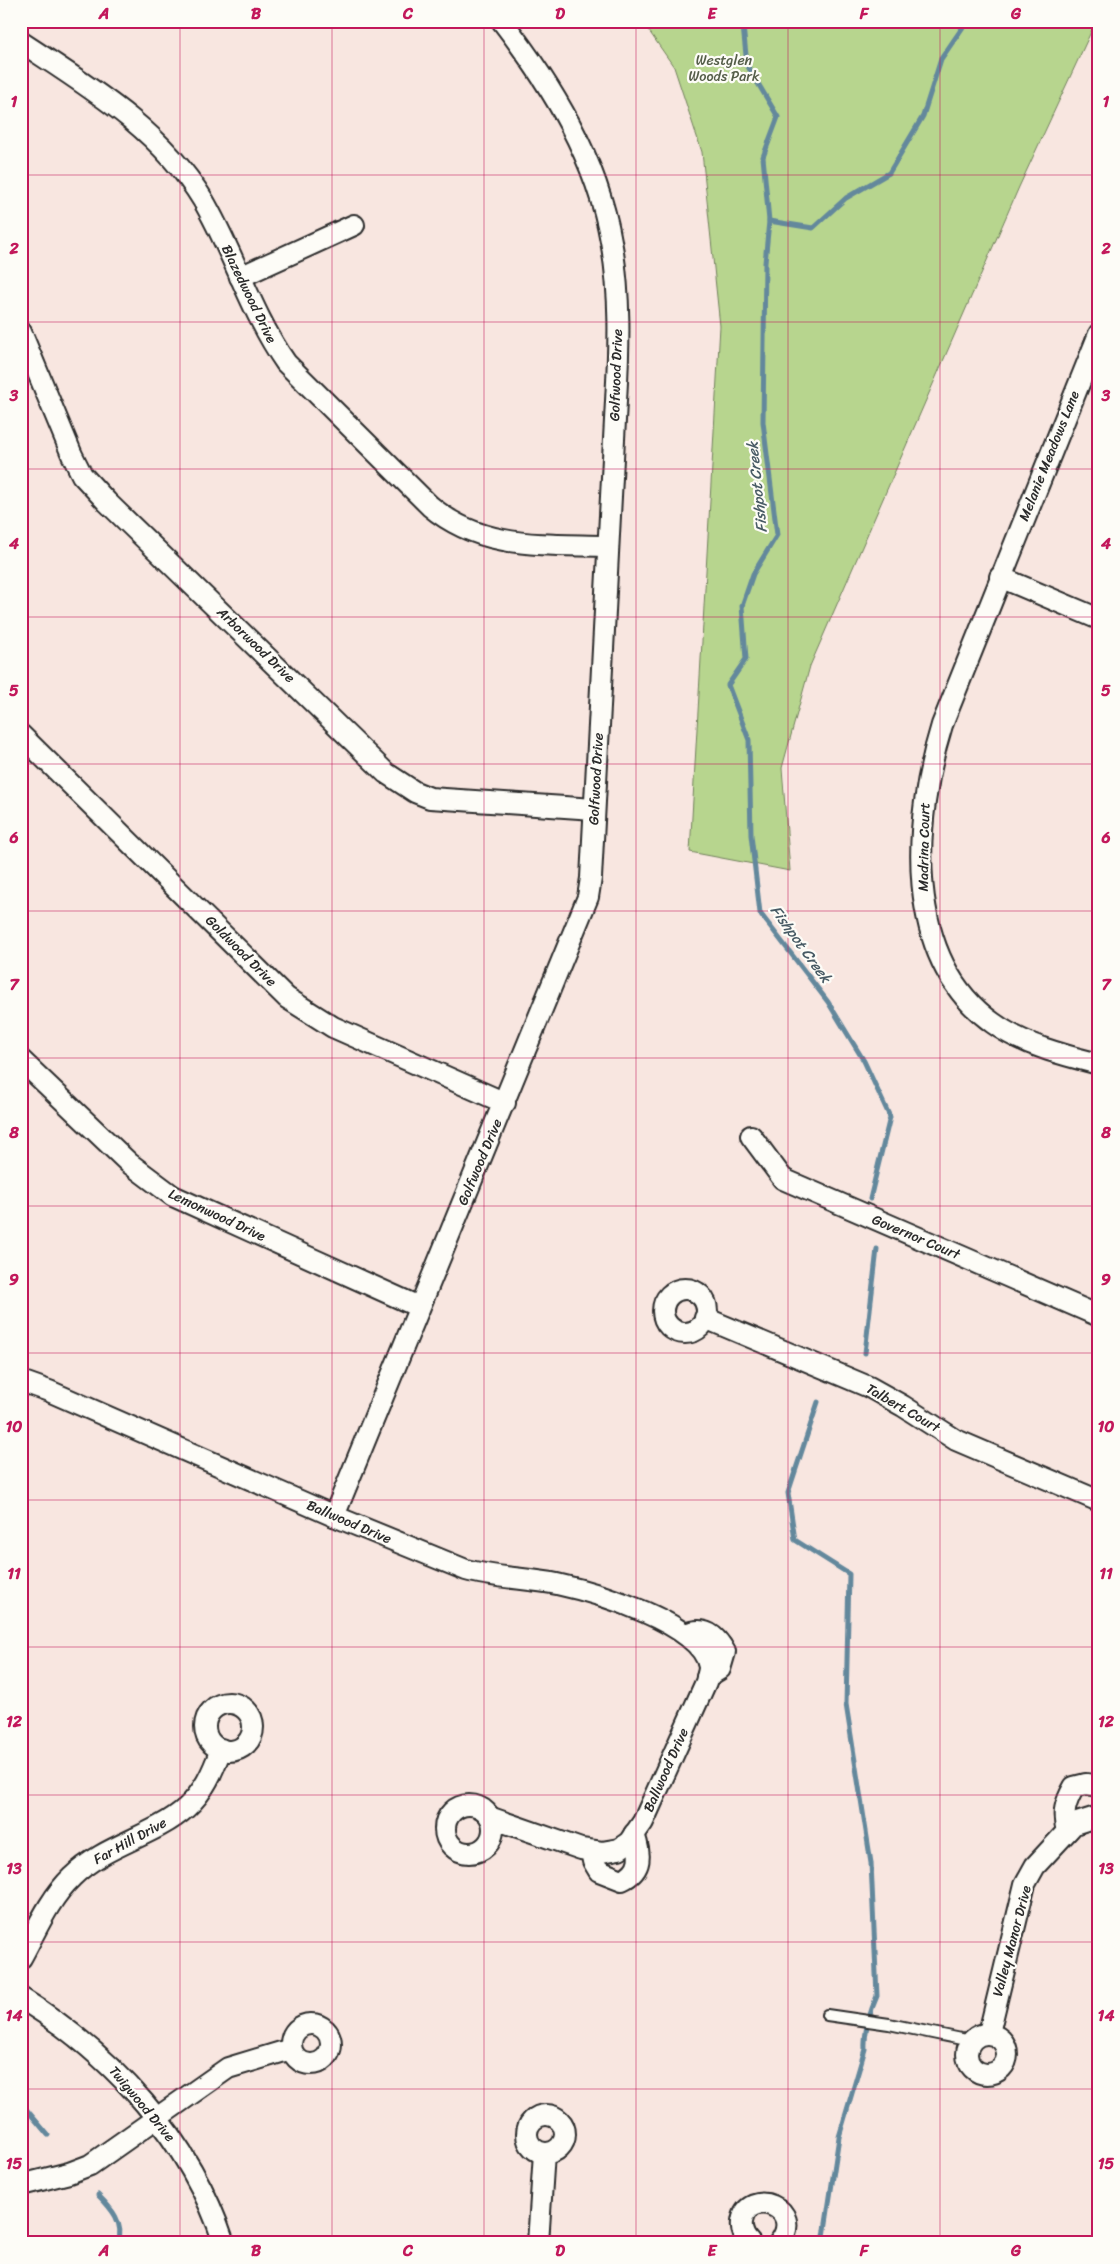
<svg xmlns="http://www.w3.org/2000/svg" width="1120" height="2264" viewBox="0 0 1120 2264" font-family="Sriracha,sans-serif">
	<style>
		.green { fill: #b7d58e; stroke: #71805c }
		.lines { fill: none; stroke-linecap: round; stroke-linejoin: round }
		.stream { stroke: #63889c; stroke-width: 5 }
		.lane-casing { stroke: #2b2b2b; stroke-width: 14 }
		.street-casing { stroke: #2b2b2b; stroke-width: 24 }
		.lane { stroke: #fdfcf7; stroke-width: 10 }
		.street { stroke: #fdfcf7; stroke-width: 20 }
		.grid { fill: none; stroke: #c2185b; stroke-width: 1; stroke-opacity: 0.55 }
		.labels { text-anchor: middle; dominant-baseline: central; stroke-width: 4.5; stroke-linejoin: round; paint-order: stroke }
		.park-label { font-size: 14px; fill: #555e49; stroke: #fdfcf7 }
		.street-label { font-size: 14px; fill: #2b2b2b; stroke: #fdfcf7 }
		.water-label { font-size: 15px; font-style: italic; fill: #475a64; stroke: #fdfcf7 }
		.neatline { fill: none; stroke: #c2185b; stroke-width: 2 }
		.grid-label { font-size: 16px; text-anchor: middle; font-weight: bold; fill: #c2185b }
	</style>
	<rect width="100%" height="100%" fill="#f8e6e0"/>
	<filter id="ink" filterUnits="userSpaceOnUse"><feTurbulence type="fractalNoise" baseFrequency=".02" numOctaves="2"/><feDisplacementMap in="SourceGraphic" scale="10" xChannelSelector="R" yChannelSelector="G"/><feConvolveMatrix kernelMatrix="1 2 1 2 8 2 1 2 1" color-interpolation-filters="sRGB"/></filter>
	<g filter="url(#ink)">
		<!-- green -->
		<polygon class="green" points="642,21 1096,21 1019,187 810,666 782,768 790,871 690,852 720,326 702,152 674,67"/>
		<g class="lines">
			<!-- stream -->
			<g class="stream">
				<polyline points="737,21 743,26 747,65 778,117 763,157 769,221 765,263 763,422 777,535 753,574 742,606 746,659 728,685 749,740 751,835 760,913 828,1002 864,1061 890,1117 870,1199"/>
				<polyline points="769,221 813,228 846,198 889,173 923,116 941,59 967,21"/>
				<polyline points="865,1353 877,1249"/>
				<path d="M818 1402 788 1493 795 1540 849 1574 846 1704 871 1863 877 1996C869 2014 864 2030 865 2049L839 2137 823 2243"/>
				<polyline points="21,2103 48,2135"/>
				<path d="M98 2195C111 2208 125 2223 118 2243"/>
			</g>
			<defs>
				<polyline id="lane" points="827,2015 889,2024 971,2041"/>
				<g id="street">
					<path d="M21 42C89 87 160 129 203 200 234 253 251 313 286 363L430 506C482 550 544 544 607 546"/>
					<polyline points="240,277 354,225"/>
					<polyline points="21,332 72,455 82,475 107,502 386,773 415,792 430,798 594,809"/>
					<path d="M1099 334 942 725C913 819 902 958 993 1023 1023 1045 1063 1055 1099 1064"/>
					<polyline points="1000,577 1099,619"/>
					<polyline points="21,735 287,998 333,1027 505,1103"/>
					<polyline points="21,1060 129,1163 173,1196 419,1307"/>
					<polyline points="751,1136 783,1179 1099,1316"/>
					<circle cx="685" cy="1311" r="22"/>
					<polyline points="705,1318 869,1387 903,1406 956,1440 1099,1501"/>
					<path d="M21 1381 49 1391 334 1516 466 1570C496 1578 527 1578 557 1584 594 1592 703 1623 709 1667 709 1672 707 1677 706 1682L643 1822 629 1842 619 1849 602 1852 581 1849 492 1818"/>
					<path d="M334 1516 588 897 591 878 616 401C619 348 621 294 611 241 597 159 552 86 502 21"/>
					<path d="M685 1634C704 1626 716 1635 725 1652L720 1669 707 1677"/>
					<circle cx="229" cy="1727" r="24"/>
					<circle cx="469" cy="1829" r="24"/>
					<path d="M1067 1831C1062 1813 1065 1803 1074 1787L1086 1784 1099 1786"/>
					<path d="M591 1851 593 1861 599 1871 622 1880C643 1870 641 1854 634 1834"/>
					<path d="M21 1958C36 1931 49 1899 72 1877 104 1845 153 1837 186 1808 204 1792 213 1771 221 1749"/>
					<path d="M21 1998C113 2055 190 2139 224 2243"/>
					<circle cx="311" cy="2044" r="20"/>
					<polyline points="989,2033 1025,1884 1035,1866 1074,1824 1099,1816"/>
					<circle cx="987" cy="2054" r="20"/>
					<circle cx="546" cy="2134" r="19"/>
					<polyline points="21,2185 69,2173 90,2165 228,2068 291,2049"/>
					<polyline points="538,2243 544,2153"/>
					<path d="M750 2243C744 2237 741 2230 742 2222 747 2186 807 2208 779 2243"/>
				</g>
			</defs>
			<!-- lane casing -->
			<use href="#lane" class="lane-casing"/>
			<!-- street casing -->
			<use href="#street" class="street-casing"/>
			<!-- lane -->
			<use href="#lane" class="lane"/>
			<!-- street -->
			<use href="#street" class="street"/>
		</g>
	</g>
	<!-- grid -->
	<path class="grid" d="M180 21V2243M332 21V2243M484 21V2243M636 21V2243M788 21V2243M940 21V2243M21 175H1099M21 322H1099M21 469H1099M21 617H1099M21 764H1099M21 911H1099M21 1058H1099M21 1206H1099M21 1353H1099M21 1500H1099M21 1647H1099M21 1795H1099M21 1942H1099M21 2089H1099"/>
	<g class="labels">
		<!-- park labels -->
		<g class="park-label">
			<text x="724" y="60">Westglen<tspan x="724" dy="16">Woods Park</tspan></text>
		</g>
		<!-- street labels -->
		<g class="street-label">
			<text transform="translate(249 294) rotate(64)">Blazedwood Drive</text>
			<text transform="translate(616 375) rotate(-88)">Golfwood Drive</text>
			<text transform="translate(1049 456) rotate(-68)">Melanie Meadows Lane</text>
			<text transform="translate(256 645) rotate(44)">Arborwood Drive</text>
			<text transform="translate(596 779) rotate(-87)">Golfwood Drive</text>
			<text transform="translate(924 847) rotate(-89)">Madrina Court</text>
			<text transform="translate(241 951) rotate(45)">Goldwood Drive</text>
			<text transform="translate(480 1162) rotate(-67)">Golfwood Drive</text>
			<text transform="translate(217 1215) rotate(25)">Lemonwood Drive</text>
			<text transform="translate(916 1237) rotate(23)">Governor Court</text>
			<text transform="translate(903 1408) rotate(30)">Talbert Court</text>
			<text transform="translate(349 1522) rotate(23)">Ballwood Drive</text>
			<text transform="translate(666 1770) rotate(-66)">Ballwood Drive</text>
			<text transform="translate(130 1841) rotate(-29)">Far Hill Drive</text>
			<text transform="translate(1012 1941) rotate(-75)">Valley Manor Drive</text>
			<text transform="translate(142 2104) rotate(50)">Twigwood Drive</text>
		</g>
		<!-- water labels -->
		<g class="water-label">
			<text transform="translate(757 487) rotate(-96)">Fishpot Creek</text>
			<text transform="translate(801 944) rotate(54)">Fishpot Creek</text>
		</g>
	</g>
	<!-- margin -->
	<rect width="1120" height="2264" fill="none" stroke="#fdfcf7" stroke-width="55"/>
	<rect x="28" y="28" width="1064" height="2208" class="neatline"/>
	<g class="grid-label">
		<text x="104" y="19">A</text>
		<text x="256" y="19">B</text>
		<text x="408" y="19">C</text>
		<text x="560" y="19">D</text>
		<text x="712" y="19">E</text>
		<text x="864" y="19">F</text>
		<text x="1016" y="19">G</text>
		<text x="14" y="107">1</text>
		<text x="1106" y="107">1</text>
		<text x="14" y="254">2</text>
		<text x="1106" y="254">2</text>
		<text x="14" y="401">3</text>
		<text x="1106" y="401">3</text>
		<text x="14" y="549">4</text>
		<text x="1106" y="549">4</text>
		<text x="14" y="696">5</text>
		<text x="1106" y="696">5</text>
		<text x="14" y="843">6</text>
		<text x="1106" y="843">6</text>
		<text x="14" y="990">7</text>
		<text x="1106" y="990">7</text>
		<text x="14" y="1138">8</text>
		<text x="1106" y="1138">8</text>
		<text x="14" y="1285">9</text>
		<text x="1106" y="1285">9</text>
		<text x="14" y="1432">10</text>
		<text x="1106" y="1432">10</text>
		<text x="14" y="1579">11</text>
		<text x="1106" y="1579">11</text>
		<text x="14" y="1727">12</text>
		<text x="1106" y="1727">12</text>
		<text x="14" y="1874">13</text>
		<text x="1106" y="1874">13</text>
		<text x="14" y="2021">14</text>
		<text x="1106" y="2021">14</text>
		<text x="14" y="2169">15</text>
		<text x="1106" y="2169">15</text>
		<text x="104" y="2256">A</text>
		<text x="256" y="2256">B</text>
		<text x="408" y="2256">C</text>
		<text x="560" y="2256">D</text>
		<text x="712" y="2256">E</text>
		<text x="864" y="2256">F</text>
		<text x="1016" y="2256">G</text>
	</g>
</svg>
